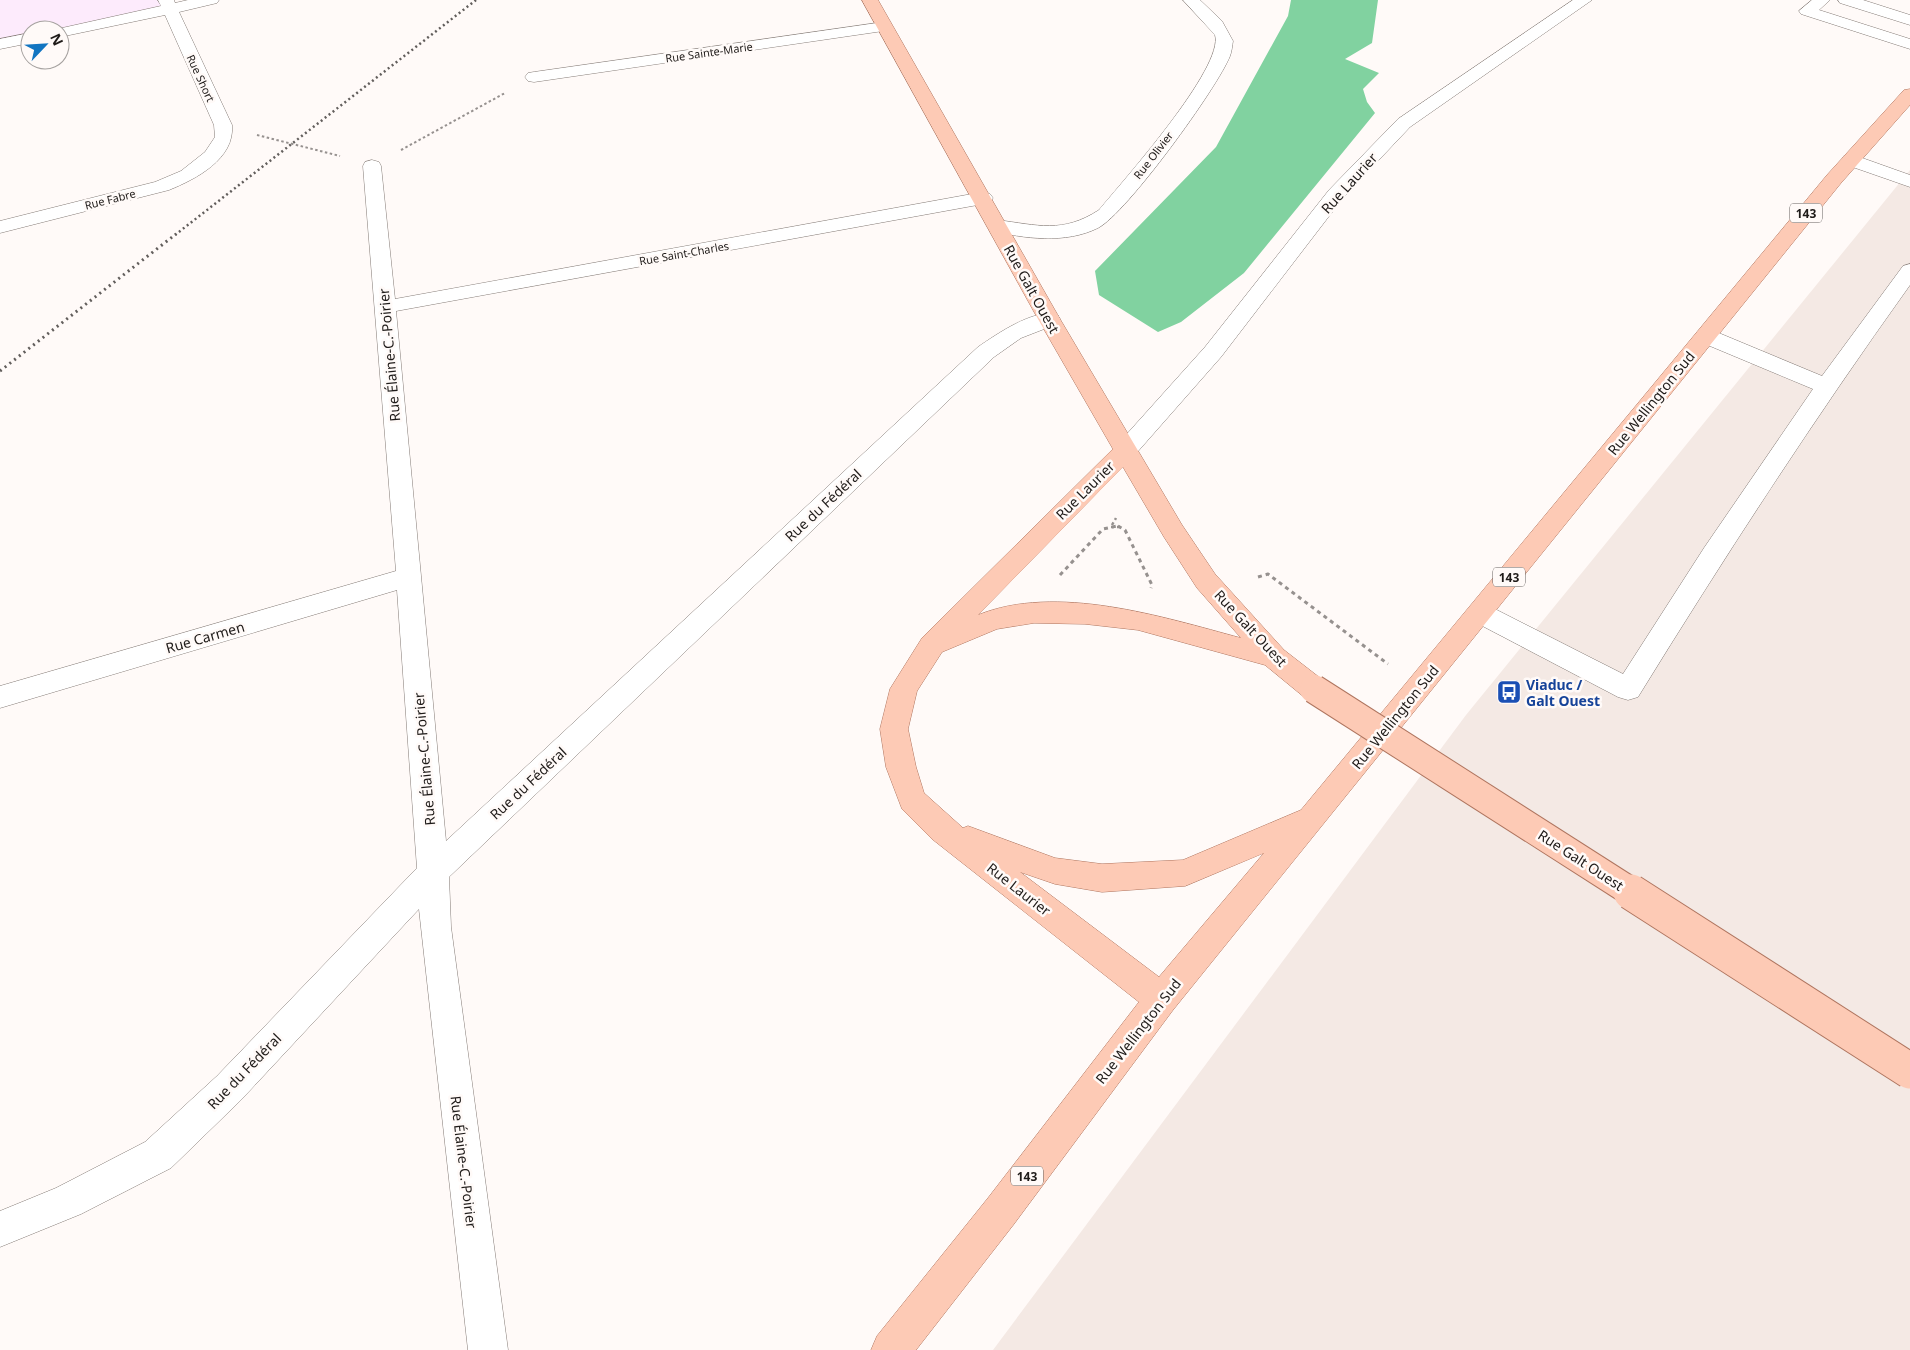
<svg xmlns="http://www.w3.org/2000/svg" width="1910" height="1350" viewBox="0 0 1910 1350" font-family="'Noto Sans',sans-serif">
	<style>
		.built { fill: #f4e9e4 }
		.education { fill: #fdebfc }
		.forest { fill: #81d2a0 }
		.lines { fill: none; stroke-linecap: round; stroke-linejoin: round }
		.minor-casing { stroke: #847b76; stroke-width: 1 }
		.major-casing { stroke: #af755f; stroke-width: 1 }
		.path-far2 { stroke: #96918f; stroke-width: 2; stroke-dasharray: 2.5 2.5; stroke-linecap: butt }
		.path-far1 { stroke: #96918f; stroke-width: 2.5; stroke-dasharray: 3 3; stroke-linecap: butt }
		.path { stroke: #96918f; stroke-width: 3; stroke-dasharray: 4 4; stroke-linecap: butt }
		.minor { fill: #fff; fill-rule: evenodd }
		.major { fill: #fdcab5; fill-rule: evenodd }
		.rail-far1 { stroke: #625e5c; stroke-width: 2.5; stroke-dasharray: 2 3; stroke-linecap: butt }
		.rail { stroke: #625e5c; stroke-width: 3; stroke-dasharray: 2 4; stroke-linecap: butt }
		.major-bridge-far1-casing { stroke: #af755f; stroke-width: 30; stroke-linecap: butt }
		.major-bridge-casing { stroke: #af755f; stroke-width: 37; stroke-linecap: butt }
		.major-bridge-far1 { stroke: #fdcab5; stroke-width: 28 }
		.major-bridge { stroke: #fdcab5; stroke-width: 35 }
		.labels { text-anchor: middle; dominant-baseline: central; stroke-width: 5; stroke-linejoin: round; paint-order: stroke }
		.far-street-label { font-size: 11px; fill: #1f1b19; stroke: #fffaf8 }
		.shield { fill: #fffaf8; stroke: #625e5c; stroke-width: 1 }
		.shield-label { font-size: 12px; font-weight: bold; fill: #1f1b19 }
		.street-label { font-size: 14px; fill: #1f1b19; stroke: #fffaf8 }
		.transit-label { font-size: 14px; font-weight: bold; fill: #164399; stroke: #fffaf8; text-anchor: start }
	</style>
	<rect width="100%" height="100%" fill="#fffaf8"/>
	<!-- built -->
	<polygon class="built" points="1910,170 1910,1350 993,1350 1466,715"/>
	<!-- education -->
	<polygon class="education" points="0,0 166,0 169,9 60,30 30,30 30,38 0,44"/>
	<!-- forest -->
	<polygon class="forest" points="1291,0 1378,0 1372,43 1345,59 1379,73 1363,89 1367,102 1375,113 1244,273 1181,322 1158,332 1099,295 1095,271 1216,147 1288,16"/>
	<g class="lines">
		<defs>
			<g id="minor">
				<path d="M158 0H174L175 3 188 0H219L217 3 179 12 232 125C235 159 196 179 169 190L0 233V221L155 182 181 171 205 152 215 137 214 125 165 15 60 37V30H53L161 6Z"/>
				<path d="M1183 0H1200L1222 21 1233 41C1232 46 1232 51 1230 56 1218 87 1126 214 1098 228 1066 244 1024 239 990 230L987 226 990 222 997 220C1038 225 1062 234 1099 210 1122 182 1225 67 1215 35Z"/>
				<polygon points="1573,0 1592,0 1410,127 1343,198 1221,357 1133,457 1125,459 1117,457 1113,451 1117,445 1205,347 1329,190 1398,119"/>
				<polygon points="1812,0 1830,0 1819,10 1910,39 1910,49 1801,14 1799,11"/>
				<polygon points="1838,0 1863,0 1910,15 1910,25 1840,3"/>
				<polygon points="884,22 890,24 892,27 890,30 534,82 528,81 525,77 528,73 534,72"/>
				<polygon points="30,33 30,43 0,49 0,39"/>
				<polygon points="1851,154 1910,175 1910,187 1844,164 1842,160 1844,156"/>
				<path d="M372 160 379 162 381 166 395 299 983 192 990 194 993 198 990 202 983 204 396 311 446 841 978 347C997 334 1033 309 1057 314L1060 319 1057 324 1021 338 994 357 449 877 451 927 508 1350H468L419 909 241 1100 171 1168 81 1214 0 1247V1211L56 1188 145 1142 217 1076 417 868 397 590 0 708V686L396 571 363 166 365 162Z"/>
				<path d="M1910 264V285C1814 419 1725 556 1638 697L1628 700 1618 697 1471 620 1467 613 1471 606 1480 603 1489 606 1623 674 1704 548 1813 389 1698 341 1695 336 1698 331 1706 329 1714 331 1822 376 1903 266Z"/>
			</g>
			<path id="major" d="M862 0H878L1060 319 1182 525 1215 574 1284 650 1324 681 1328 689 1324 697 1314 700 1304 697 1265 665 1138 630 1085 624 1034 623 997 629 942 652 917 691 908 729 916 767 924 793 963 828 968 826 1055 858 1102 864 1183 860 1301 810 1827 175 1904 90 1910 89V105L1841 183 1173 1010 1014 1224 916 1350H871L877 1336 988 1198 1139 1002 932 839 902 809 886 767 880 729 890 689 922 638 1113 449 1038 319ZM1123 467 1164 537 1197 588 1241 638C1163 617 1056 583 978 615ZM1264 853 1159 977 1020 872 1055 884 1102 892 1185 886Z"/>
		</defs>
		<!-- minor casing -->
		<use href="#minor" class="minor-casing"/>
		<!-- major casing -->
		<use href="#major" class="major-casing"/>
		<!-- path-far2 -->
		<g class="path-far2">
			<polyline points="257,135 340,156"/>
			<polyline points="401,150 505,93"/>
		</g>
		<!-- path-far1 -->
		<g class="path-far1">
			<polyline points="1112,525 1116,518"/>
			<polyline points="1111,527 1121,527"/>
		</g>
		<!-- path -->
		<g class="path">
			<polyline points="1118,526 1125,530 1152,585 1151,588"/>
			<polyline points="1060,575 1103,529 1117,526"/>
			<polyline points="1258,577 1268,574 1388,664"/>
		</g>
		<!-- minor -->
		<use href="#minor" class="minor"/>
		<!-- major -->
		<use href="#major" class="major"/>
		<!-- rail-far1 -->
		<polyline class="rail-far1" points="175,235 476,0"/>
		<!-- rail -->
		<polyline class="rail" points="0,371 176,234"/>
		<defs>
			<polyline id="major-bridge-far1" points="1314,689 1633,893"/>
			<polyline id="major-bridge" points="1631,892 1910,1071"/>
		</defs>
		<!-- major-bridge-far1 casing -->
		<use href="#major-bridge-far1" class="major-bridge-far1-casing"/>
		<!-- major-bridge casing -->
		<use href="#major-bridge" class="major-bridge-casing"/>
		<!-- major-bridge-far1 -->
		<use href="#major-bridge-far1" class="major-bridge-far1"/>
		<!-- major-bridge -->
		<use href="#major-bridge" class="major-bridge"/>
	</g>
	<!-- icons -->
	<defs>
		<symbol id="bus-square" viewBox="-11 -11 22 22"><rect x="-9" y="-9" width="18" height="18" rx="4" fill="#1a4fb4" stroke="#fffaf8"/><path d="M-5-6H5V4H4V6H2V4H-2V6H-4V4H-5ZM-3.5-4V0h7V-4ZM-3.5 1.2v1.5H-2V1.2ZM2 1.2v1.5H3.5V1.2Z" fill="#fff"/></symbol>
	</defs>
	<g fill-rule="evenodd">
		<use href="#bus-square" x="1495" y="678" width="28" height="28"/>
	</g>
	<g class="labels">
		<!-- far-street labels -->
		<g class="far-street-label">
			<text transform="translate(709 52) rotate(-8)">Rue Sainte-Marie</text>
			<text transform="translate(201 78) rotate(65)">Rue Short</text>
			<text transform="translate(1153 155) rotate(-52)">Rue Olivier</text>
			<text transform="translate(110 199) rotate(-14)">Rue Fabre</text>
			<text transform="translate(684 253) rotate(-10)">Rue Saint-Charles</text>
		</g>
		<!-- shield labels -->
		<g class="shield">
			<rect x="1790" y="203.5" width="32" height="19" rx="4"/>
			<rect x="1493" y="567.5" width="32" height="19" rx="4"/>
			<rect x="1011" y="1166.5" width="32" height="19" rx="4"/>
		</g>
		<g class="shield-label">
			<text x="1806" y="213">143</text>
			<text x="1509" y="577">143</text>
			<text x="1027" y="1176">143</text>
		</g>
		<!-- street labels -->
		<g class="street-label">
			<text transform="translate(1349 183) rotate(-48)">Rue Laurier</text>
			<text transform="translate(1032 289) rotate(61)">Rue Galt Ouest</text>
			<text transform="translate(389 355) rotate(-95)">Rue Élaine-C.-Poirier</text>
			<text transform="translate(1651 403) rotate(-51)">Rue Wellington Sud</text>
			<text transform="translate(1085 490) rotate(-45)">Rue Laurier</text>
			<text transform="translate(823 505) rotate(-43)">Rue du Fédéral</text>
			<text transform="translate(1251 628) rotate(47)">Rue Galt Ouest</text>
			<text transform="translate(205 637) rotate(-16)">Rue Carmen</text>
			<text transform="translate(1395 717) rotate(-51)">Rue Wellington Sud</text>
			<text transform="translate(424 759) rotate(-95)">Rue Élaine-C.-Poirier</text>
			<text transform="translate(528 783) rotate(-43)">Rue du Fédéral</text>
			<text transform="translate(1581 860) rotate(33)">Rue Galt Ouest</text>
			<text transform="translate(1019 889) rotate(38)">Rue Laurier</text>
			<text transform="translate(1138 1031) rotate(-52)">Rue Wellington Sud</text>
			<text transform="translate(244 1071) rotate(-46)">Rue du Fédéral</text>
			<text transform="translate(464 1162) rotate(83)">Rue Élaine-C.-Poirier</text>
		</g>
		<!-- transit labels -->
		<g class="transit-label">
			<text x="1526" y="684">Viaduc /<tspan x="1526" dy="16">Galt Ouest</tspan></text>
		</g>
	</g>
	<!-- north arrow -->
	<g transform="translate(45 45) rotate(65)"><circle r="24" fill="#fffaf8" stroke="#a5a19f"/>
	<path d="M0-4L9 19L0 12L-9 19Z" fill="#1275c1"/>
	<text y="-8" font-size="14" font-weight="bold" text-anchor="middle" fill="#1f1b19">N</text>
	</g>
</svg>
